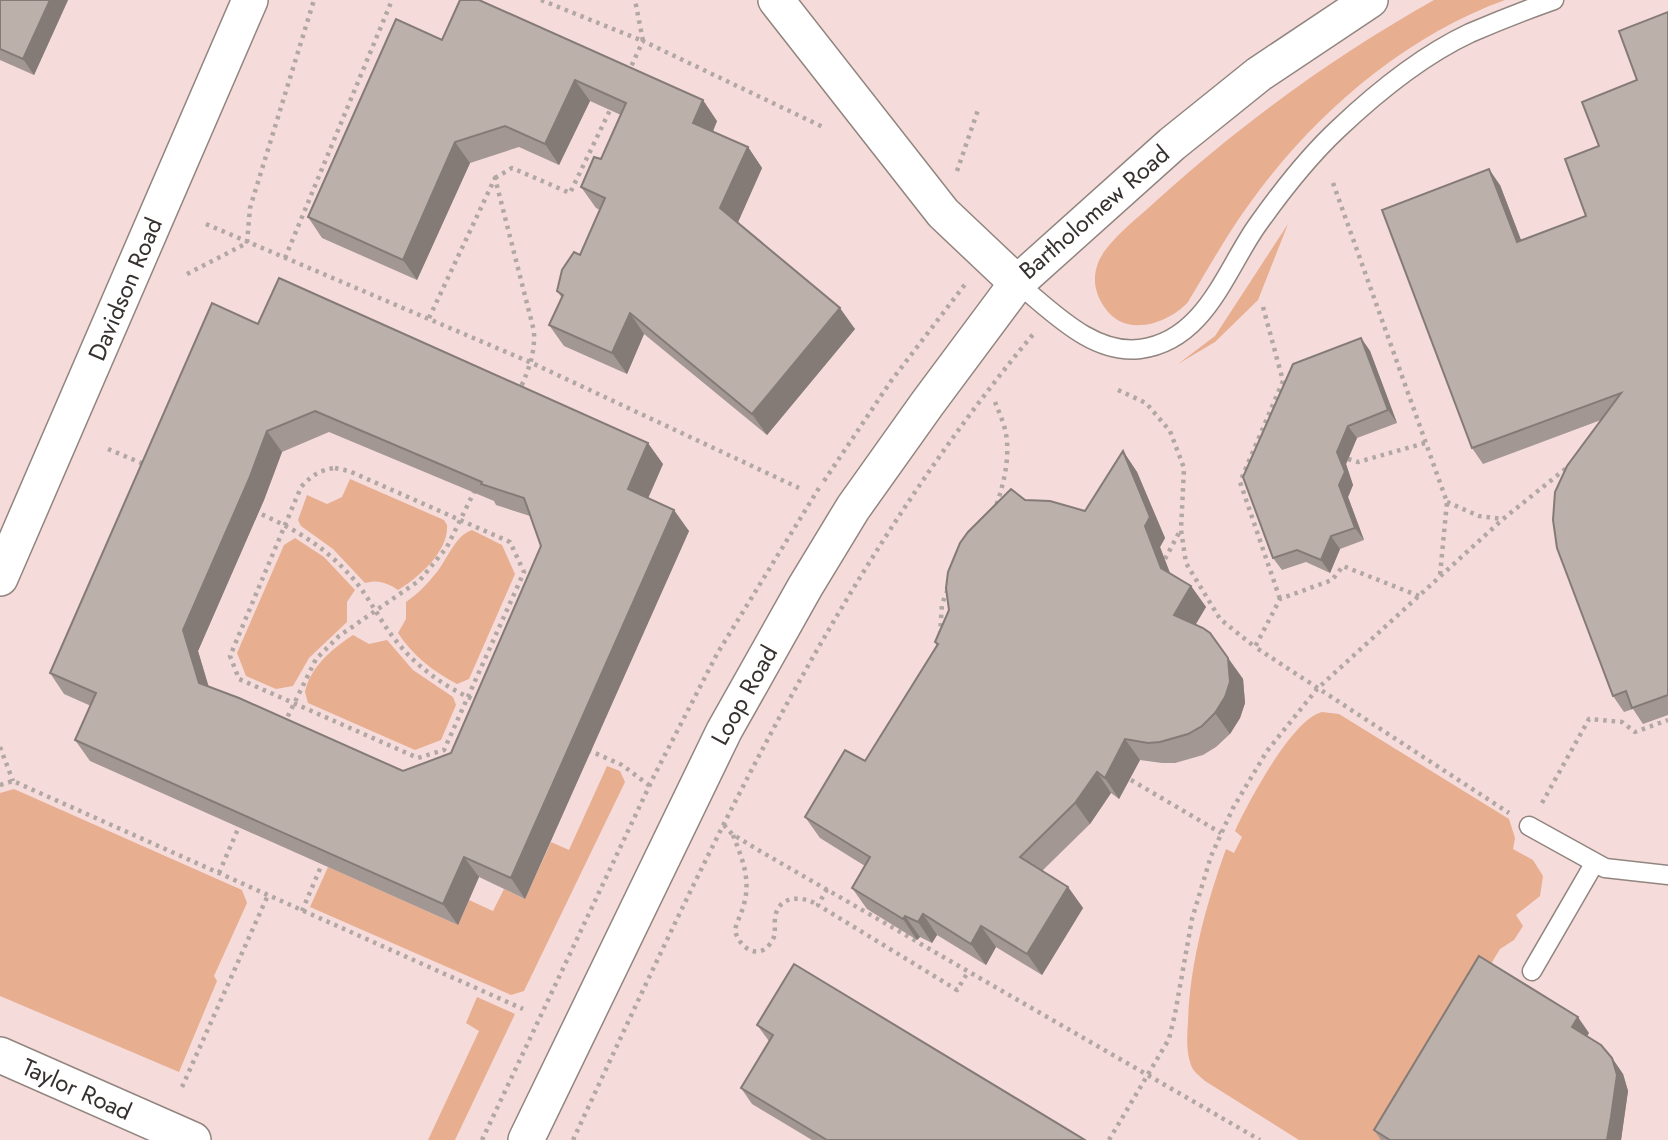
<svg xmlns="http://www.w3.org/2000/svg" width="1668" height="1140" viewBox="0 0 1668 1140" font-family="Jost,sans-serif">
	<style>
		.education { fill: #f6dbdb }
		.green { fill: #e7ae90 }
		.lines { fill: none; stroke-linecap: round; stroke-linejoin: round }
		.lane-casing { stroke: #91857f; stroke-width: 21 }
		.street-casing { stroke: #91857f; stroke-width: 38 }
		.path { stroke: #b1a7a3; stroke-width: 4.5; stroke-dasharray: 3.5 5; stroke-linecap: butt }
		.lane { stroke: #fff; stroke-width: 18 }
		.street { stroke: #fff; stroke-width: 35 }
		.wall { fill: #a29792; fill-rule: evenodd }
		.shaded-wall { fill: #847b77 }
		.building { fill: #bcb0aa; stroke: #847b77; stroke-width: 2; fill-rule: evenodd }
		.labels { text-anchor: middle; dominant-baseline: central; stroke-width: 6; stroke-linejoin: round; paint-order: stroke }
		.street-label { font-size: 24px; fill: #36312f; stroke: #fff }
	</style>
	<rect width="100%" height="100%" fill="#f6e9e3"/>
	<!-- education -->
	<rect class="education" x="0" y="0" width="1668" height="1140"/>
	<!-- green -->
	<g class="green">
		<path d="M1434 0H1505C1403 37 1313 115 1250 203 1227 234 1208 269 1188 302 1168 324 1125 338 1105 308 1095 294 1092 279 1098 263 1106 242 1139 217 1156 201 1242 123 1333 57 1434 0Z"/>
		<polygon points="1288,224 1258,300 1215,342 1178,364 1215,336"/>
		<path d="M350 479 444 520 447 525C449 551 418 578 398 590 388 583 378 579 365 583L333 549 301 526 298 520 307 495 327 504 342 497Z"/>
		<path d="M472 530 502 545 515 574 469 679 457 684C434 672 412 655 398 633L406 619V602C418 594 428 583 437 572 447 559 456 535 472 530Z"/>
		<polygon points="295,538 324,557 355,590 347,602 347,622 309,658 293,686 276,689 246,676 237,653 284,545"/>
		<path d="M353 635 369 644 387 640 413 670 453 697 456 705 441 740 415 750 308 703 305 692C310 667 333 648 353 635Z"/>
		<path d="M1322 712 1339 714 1509 819 1515 838 1513 849 1533 860 1543 876 1540 896 1516 915 1523 926 1514 940 1500 949 1384 1140H1299L1205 1081C1200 1076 1193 1072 1191 1065 1186 1052 1187 1036 1188 1022 1190 962 1206 905 1226 849L1234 853 1242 837 1235 831C1248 803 1292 719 1322 712Z"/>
		<polygon points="607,766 620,771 625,782 524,991 511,995 310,907 328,867 458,925 469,900 493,911 504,889 525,899 551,842 569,850"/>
		<polygon points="14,789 242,890 247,903 214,976 217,981 179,1072 0,996 0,793"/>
		<polygon points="477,997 515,1014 455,1140 428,1140 479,1031 466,1023"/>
	</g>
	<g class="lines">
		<defs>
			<g id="lane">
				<path d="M1017 283C1051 310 1092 355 1140 349 1204 341 1225 272 1256 227 1280 193 1307 158 1338 129 1377 92 1421 56 1470 33 1498 21 1526 10 1554 0"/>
				<polyline points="1529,826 1605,868 1668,875"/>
				<polyline points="1532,971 1594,864"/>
			</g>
			<g id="street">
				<polyline points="776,0 943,213 1017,283"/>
				<polyline points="0,578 250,0"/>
				<polyline points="0,1055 193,1140"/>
				<polyline points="526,1140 724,731 805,587 853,508 927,404 1017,283 1172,144 1259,74 1370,0"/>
			</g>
		</defs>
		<!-- lane casing -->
		<use href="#lane" class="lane-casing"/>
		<!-- street casing -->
		<use href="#street" class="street-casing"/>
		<!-- path -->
		<g class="path">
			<polyline points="541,0 643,41 635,0"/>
			<polyline points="628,73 643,41 825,128"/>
			<polyline points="957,171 979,107"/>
			<polyline points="495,178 512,168 570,193 612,106"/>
			<polyline points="1333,183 1447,502 1440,575"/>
			<polyline points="206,224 532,363 799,488"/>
			<polyline points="285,258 392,0"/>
			<polyline points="187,274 247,243 250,208 314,0"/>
			<polyline points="1263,307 1283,381 1240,482 1280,599"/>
			<path d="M429 318 495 178 534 331C535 354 529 369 520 389"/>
			<polyline points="1118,390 1146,403 1170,431 1184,468 1181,530 1186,563 1220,619 1255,647"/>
			<path d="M995 402C999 412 1004 423 1006 434 1010 457 1004 484 996 506"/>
			<polyline points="108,449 146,465"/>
			<polyline points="1348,459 1358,462 1425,443"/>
			<path d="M335 468 349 471 510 542 524 572 444 750 418 758 239 679 230 656 301 487C311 476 319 470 335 468Z"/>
			<polyline points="824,481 891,381 966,283"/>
			<polyline points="1447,502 1479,516 1503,519"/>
			<path d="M254 511C289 526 320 543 347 572 366 591 377 616 393 637 415 666 444 687 477 701"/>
			<polyline points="1165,559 1180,531"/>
			<polyline points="1419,596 1343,566 1332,580 1280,599 1255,647 1509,813"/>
			<polyline points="940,635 942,604 948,589"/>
			<polyline points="284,724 316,659 339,636 420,580 447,547 475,490"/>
			<polyline points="0,747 13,781"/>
			<polyline points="588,750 622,765 650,786"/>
			<polyline points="1131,780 1221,833"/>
			<polyline points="0,785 13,781 523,1009"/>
			<polyline points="1542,803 1589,719 1622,722 1635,732 1668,720"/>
			<polyline points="724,825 732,834 760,851 1260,1140"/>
			<path d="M733 835C742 858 751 879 744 904 742 913 737 921 735 930 738 946 757 961 770 944 777 936 774 927 775 918 778 895 802 895 818 905"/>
			<polyline points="219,873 241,822"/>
			<polyline points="827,889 818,905 957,990 968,972"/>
			<polyline points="302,911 322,864"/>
			<polyline points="182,1087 268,895"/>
			<polyline points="482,1140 654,776 717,654 819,488"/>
			<path d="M573 1140C704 859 834 572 1035 332"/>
			<polyline points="1109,1140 1169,1039 1175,1014 1192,919 1211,856 1233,808 1267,751 1317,689 1503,519 1569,466"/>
		</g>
		<!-- lane -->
		<use href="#lane" class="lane"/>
		<!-- street -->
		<use href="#street" class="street"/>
	</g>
	<!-- wall -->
	<g class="wall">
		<polygon points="0,0 68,0 34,75 0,60"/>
		<polygon points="1668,12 1668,715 1643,724 1633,709 1624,712 1613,696 1601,420 1483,464 1472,448 1500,185 1521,241 1586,216 1599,146 1637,80"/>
		<polygon points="442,40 717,121 713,132 748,147 762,168 738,222 855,329 767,435 644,334 627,374 564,346 549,325 562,298 557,291 580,255 600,210 596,208 581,187 601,159 621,115 590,101 559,165 519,147 470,163 417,280 322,238 308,217"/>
		<path d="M258 324 663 464 648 498 689 531 525 899 479 877 458 925 90 761 75 740 91 706 64 694 50 673ZM329 432 494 501 496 505 530 516 541 546 451 753 403 771 208 686 198 651 264 500 282 452Z"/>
		<polygon points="1361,338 1370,351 1397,423 1357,438 1346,464 1353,485 1348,497 1364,540 1340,549 1330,573 1306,562 1282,570 1273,558"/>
		<polygon points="1123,451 1137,472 1165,538 1160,547 1170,573 1191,586 1206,607 1195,624 1228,658 1243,679 1245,703 1240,718 1230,734 1216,747 1203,755 1175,763 1162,763 1140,760 1119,799 1111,793 1090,824 1042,871 1068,887 1083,908 1042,975 996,947 986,965 937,935 932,943 920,937 917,940 867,909 852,888 865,866 820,838 805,817 865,761 937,646 935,642 1025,500 1085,511"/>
		<polygon points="757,1025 1085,1140 812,1140 752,1104 741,1088 769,1041"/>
		<polygon points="1589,1033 1587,1036 1612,1058 1623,1074 1628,1091 1621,1140 1381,1140 1374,1130"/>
	</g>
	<!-- shaded-wall -->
	<g class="shaded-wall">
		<polygon points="50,0 68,0 34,75 23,59"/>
		<polygon points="575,80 590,101 559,165 545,144"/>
		<polygon points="703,100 717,121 707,144 693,123"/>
		<polygon points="455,142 470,163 417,280 403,260"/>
		<polygon points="748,147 762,168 735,229 720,208"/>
		<polygon points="1489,169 1500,185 1528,258 1517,242"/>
		<polygon points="840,308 855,329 767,435 752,414"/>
		<polygon points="630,313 644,334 627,374 612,353"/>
		<polygon points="1361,338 1370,351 1397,423 1388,410"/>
		<polygon points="1348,426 1357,438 1346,464 1353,485 1348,497 1364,540 1355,528 1339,485 1337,452"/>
		<polygon points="267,431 282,452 264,500 198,651 214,704 199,683 183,630"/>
		<polygon points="648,443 663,464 643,510 628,489"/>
		<polygon points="1123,451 1137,472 1165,538 1160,547 1176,589 1161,568 1145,526"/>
		<polygon points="674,510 689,531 525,899 511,878"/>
		<polygon points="1331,536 1340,549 1330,573 1321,560"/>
		<polygon points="1191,586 1206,607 1189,636 1174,615"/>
		<polygon points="1228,658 1243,679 1245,703 1240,718 1230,734 1215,713"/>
		<polygon points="1125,739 1140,760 1119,799 1105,778"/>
		<polygon points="1097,772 1111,793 1090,824 1075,803"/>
		<polygon points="464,857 479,877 458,925 443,904"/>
		<polygon points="1068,887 1083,908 1042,975 1027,954"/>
		<polygon points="923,914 937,935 932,943 918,922"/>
		<polygon points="905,916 920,937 917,940 903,919"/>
		<polygon points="981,926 996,947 986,965 971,944"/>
		<polygon points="1578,1017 1589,1033 1583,1043 1572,1027"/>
		<polygon points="1612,1058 1623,1074 1628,1091 1621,1140 1607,1140"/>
	</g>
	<!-- building -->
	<g class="building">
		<polygon points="0,0 50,0 23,59 0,49"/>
		<polygon points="460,0 479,0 703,100 693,123 748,147 720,208 840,308 752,414 630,313 612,353 549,325 563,295 557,291 562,270 574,252 580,255 605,198 581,187 594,157 601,159 626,103 575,80 545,144 505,126 455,142 403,260 308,217 396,19 442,40"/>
		<polygon points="1668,12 1668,695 1632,708 1626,691 1613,696 1557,548 1553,520 1555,492 1567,466 1621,393 1472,448 1382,210 1489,169 1517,242 1586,216 1565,159 1599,146 1582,102 1637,80 1619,31"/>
		<path d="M279 278 648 443 628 489 674 510 511 878 464 857 443 904 75 740 96 693 50 673 212 303 258 324ZM315 411 482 482 481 484 524 498 541 546 451 753 403 771 239 698 199 683 183 630 249 479 267 431Z"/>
		<polygon points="1361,338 1388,410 1348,426 1337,452 1345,472 1339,485 1355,528 1331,536 1321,560 1297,550 1273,558 1243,477 1293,364"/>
		<polygon points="1123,451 1150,517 1145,526 1161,568 1191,586 1174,615 1203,628 1210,633 1228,658 1230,682 1225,697 1215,713 1202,726 1188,734 1160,742 1148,743 1125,739 1105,778 1097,772 1075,803 1020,857 1068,887 1027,954 981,926 971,944 923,914 918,922 905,916 903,919 852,888 870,857 805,817 845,750 865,761 938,644 935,642 949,610 946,588 948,572 960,543 968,532 1011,489 1025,500 1050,501 1085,511"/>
		<polygon points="1479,956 1578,1017 1572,1027 1601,1045 1612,1058 1617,1075 1611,1117 1607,1140 1390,1140 1374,1130"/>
		<polygon points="794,964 1085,1140 827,1140 741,1088 773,1035 757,1025"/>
	</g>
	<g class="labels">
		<!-- street labels -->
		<g class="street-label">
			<text transform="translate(1094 212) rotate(-41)">Bartholomew Road</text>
			<text transform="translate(125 289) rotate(-67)">Davidson Road</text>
			<text transform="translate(744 695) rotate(-61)">Loop Road</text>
			<text transform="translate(77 1089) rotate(24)">Taylor Road</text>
		</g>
	</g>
</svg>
